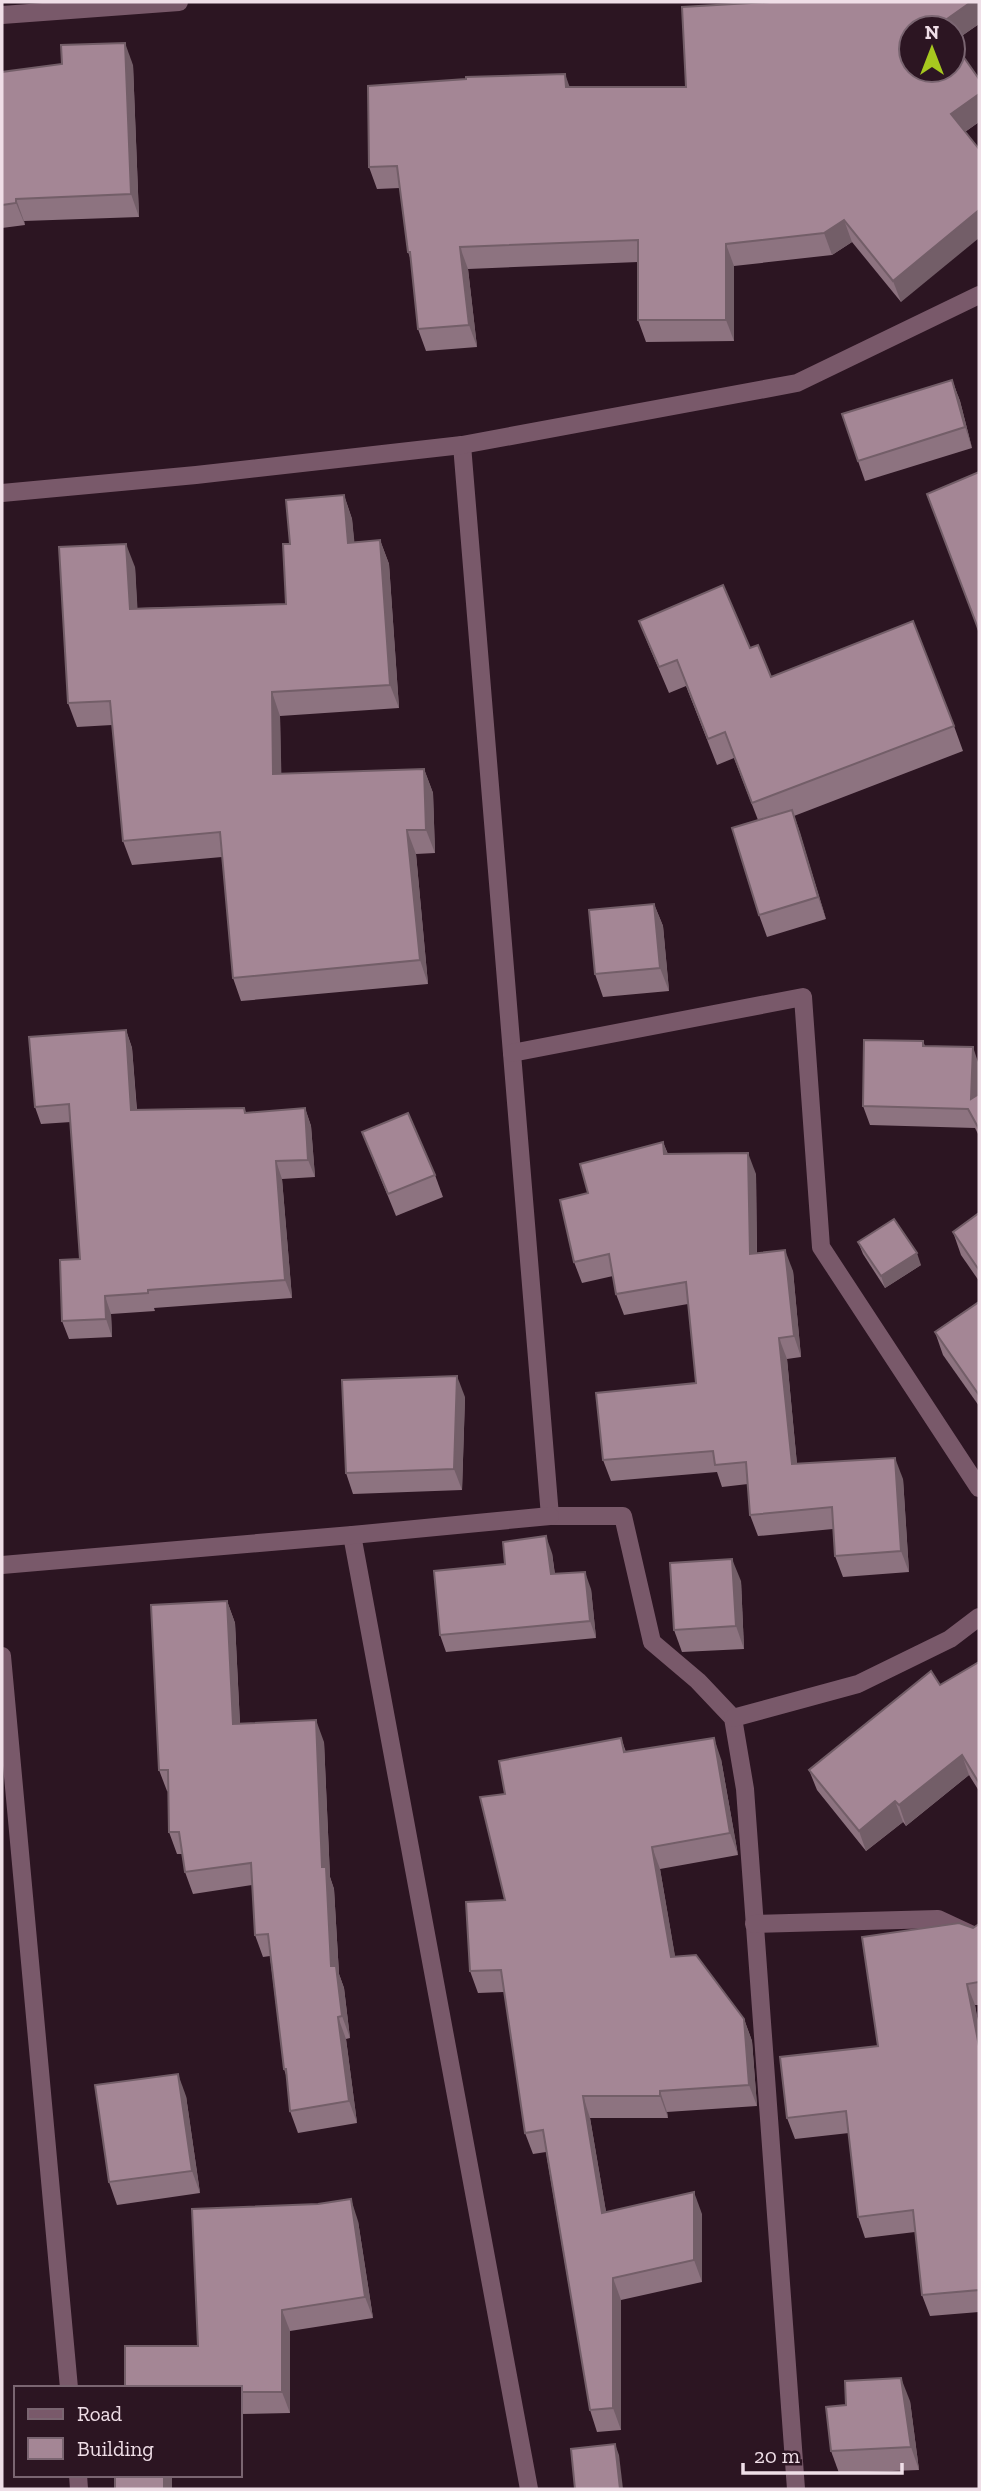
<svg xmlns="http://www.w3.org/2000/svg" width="981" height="2491" viewBox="0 0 981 2491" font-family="'Zilla Slab',serif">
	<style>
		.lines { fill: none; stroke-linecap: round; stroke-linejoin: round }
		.minor { stroke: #79596a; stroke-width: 18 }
		.wall { fill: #8d7380 }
		.shaded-wall { fill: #735e68 }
		.building { fill: #a48695; stroke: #735e68; stroke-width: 2 }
	</style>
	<rect width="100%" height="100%" fill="#2c1522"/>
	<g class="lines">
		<!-- minor -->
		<g class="minor">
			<polyline points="2,15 179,2"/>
			<polyline points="462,445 550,1516 623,1516 652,1642 698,1681 733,1718 745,1789 796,2489"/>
			<polyline points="2,493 196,475 462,445 797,383 979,295"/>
			<polyline points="512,1053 803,997 821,1247 979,1488"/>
			<polyline points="352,1535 529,2489"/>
			<polyline points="2,1565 352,1535 550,1516"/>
			<polyline points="2,1656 69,2388"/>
			<polyline points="733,1718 858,1684 950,1639 979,1617"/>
			<polyline points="754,1924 938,1919 979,1938"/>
			<polyline points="78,2475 79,2489"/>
		</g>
	</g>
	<!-- wall -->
	<g class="wall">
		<polygon points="762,2 979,2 979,24 953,42 979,79 979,122 965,132 901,302 852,242 832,255 734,266 734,341 646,342 638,320 638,262 468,269 477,347 426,351 418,329 411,260 408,252 400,188 377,189 369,167 570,87 686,87 763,3"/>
		<polygon points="133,65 139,217 24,221 25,225 2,228 2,72"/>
		<polygon points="952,380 960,401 972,448 865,481 858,461"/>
		<polygon points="344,495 352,519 354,542 380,540 389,564 399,708 280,716 281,774 424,769 433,793 435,853 416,854 428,984 241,1001 233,978 222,857 132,865 123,841 112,725 77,727 68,703 135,567 137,608 286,604 290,544"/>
		<polygon points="639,621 750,648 771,677 954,726 963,751 794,816 826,919 767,937 759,915 758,820 734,758 717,765 686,686 669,693 649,646"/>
		<polygon points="654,904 663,926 669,991 603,997 595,974"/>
		<polygon points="126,1030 132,1048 137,1110 244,1108 246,1113 305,1108 311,1126 315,1177 282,1179 292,1298 154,1308 155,1311 111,1314 112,1337 69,1339 62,1321 80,1259 71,1122 41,1124 35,1107"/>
		<polygon points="923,1041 925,1046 979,1065 979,1136 975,1128 870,1125 863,1106"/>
		<polygon points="362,1132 435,1175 443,1197 396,1216"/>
		<polygon points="663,1142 668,1154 756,1174 757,1253 793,1271 801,1357 787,1359 797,1464 903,1479 909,1572 843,1577 835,1556 833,1529 758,1536 750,1515 748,1484 722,1487 717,1472 611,1481 603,1460 696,1383 688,1304 624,1315 616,1294 613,1276 582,1283 574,1262 588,1193"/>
		<polygon points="979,1213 979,1281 961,1255 953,1232"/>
		<polygon points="858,1242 921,1265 885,1288 863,1254"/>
		<polygon points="979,1302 979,1406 943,1355 935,1332"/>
		<polygon points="465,1397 462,1490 353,1494 346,1473"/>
		<polygon points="552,1553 555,1574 591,1589 596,1638 446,1652 440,1635 505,1564"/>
		<polygon points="741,1581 744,1649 682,1652 674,1630"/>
		<polygon points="227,1601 235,1623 240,1724 324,1742 330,1877 334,1889 339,1974 344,1988 350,2038 346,2039 357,2123 298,2133 290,2111 287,2078 284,2069 270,1956 263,1957 255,1935 252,1885 193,1894 185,1872 182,1854 177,1854 169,1832 169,1792 167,1791 159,1770"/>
		<polygon points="979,1662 979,1791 969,1775 906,1826 903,1822 866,1851 817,1790 809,1770 940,1685"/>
		<polygon points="621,1738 626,1752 721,1759 738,1855 660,1869 675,1957 744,2019 752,2041 757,2106 667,2112 668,2118 590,2118 606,2212 702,2214 702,2282 621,2300 621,2430 597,2432 590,2410 546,2152 533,2154 525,2133 504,1992 478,1993 470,1971 505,1900 505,1794"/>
		<polygon points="979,1924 979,2005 975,2005 979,2028 979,2312 930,2316 922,2295 915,2232 865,2238 858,2217 849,2133 795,2139 787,2118 878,2046 973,1928"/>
		<polygon points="186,2096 200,2193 117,2205 109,2182"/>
		<polygon points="358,2221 373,2318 290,2331 290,2413 240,2414 240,2388 198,2346"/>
		<polygon points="910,2401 919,2470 839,2473 831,2451"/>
	</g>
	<!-- shaded-wall -->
	<g class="shaded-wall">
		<polygon points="971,2 979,2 979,24 953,42 953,28 942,28 940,24"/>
		<polygon points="125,43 133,65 139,217 131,194"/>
		<polygon points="565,74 573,96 566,87"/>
		<polygon points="979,94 979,122 959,136 951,114"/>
		<polygon points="16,199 24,221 25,225 16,203"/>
		<polygon points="979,210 979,238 901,302 893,281"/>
		<polygon points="844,220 852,242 832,255 824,233"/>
		<polygon points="726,244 734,266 734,341 726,320"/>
		<polygon points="460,247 468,269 477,347 469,325"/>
		<polygon points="952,380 960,401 972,448 965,427"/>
		<polygon points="344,495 352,519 357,566 348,543"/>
		<polygon points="380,540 389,564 399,708 390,685"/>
		<polygon points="126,544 135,567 139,632 130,609"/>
		<polygon points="272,692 280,716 282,798 273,774"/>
		<polygon points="424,769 433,793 435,853 426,830"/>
		<polygon points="792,810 800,832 826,919 818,897"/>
		<polygon points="407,830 416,854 428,984 420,960"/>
		<polygon points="654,904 663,926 669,991 660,968"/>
		<polygon points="126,1030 132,1048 138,1128 131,1110"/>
		<polygon points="973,1047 979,1065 978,1118 971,1099"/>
		<polygon points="305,1108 311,1126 315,1177 308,1160"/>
		<polygon points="663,1142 671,1163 664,1154"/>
		<polygon points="748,1153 756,1174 757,1275 750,1254"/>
		<polygon points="276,1161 282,1179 292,1298 285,1280"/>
		<polygon points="785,1250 793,1271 801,1357 794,1336"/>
		<polygon points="917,1253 921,1265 885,1288 881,1276"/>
		<polygon points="105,1296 111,1314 112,1337 106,1319"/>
		<polygon points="779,1338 787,1359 799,1486 792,1464"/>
		<polygon points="457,1376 465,1397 462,1490 454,1469"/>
		<polygon points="895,1458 903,1479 909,1572 901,1551"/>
		<polygon points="546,1536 552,1553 557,1592 551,1574"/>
		<polygon points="732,1559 741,1581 744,1649 736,1626"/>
		<polygon points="585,1572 591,1589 596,1638 590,1621"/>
		<polygon points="227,1601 235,1623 241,1746 233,1724"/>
		<polygon points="316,1720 324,1742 330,1877 334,1889 339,1974 344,1988 350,2038 342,2016 331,1966 322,1867"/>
		<polygon points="714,1738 721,1759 738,1855 730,1833"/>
		<polygon points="962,1755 969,1775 906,1826 899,1805"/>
		<polygon points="895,1801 903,1822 866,1851 859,1831"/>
		<polygon points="652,1847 660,1869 679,1979 671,1957"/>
		<polygon points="967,1984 975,2005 979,2028 979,2046"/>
		<polygon points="338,2017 346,2039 357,2123 349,2101"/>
		<polygon points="744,2019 752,2041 757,2106 749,2085"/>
		<polygon points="178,2074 186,2096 200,2193 192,2171"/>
		<polygon points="660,2091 667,2112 668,2118 660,2096"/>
		<polygon points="583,2096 590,2118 610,2235 602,2213"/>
		<polygon points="694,2192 702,2214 702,2282 694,2260"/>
		<polygon points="351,2199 358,2221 373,2318 365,2297"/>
		<polygon points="613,2278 621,2300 621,2430 613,2408"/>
		<polygon points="282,2310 290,2331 290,2413 282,2392"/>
		<polygon points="901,2378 910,2401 919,2470 911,2447"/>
		<polygon points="615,2444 619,2455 623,2489 620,2489"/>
		<rect x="164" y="2475" width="8" height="14"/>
	</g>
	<!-- building -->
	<g class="building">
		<polygon points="770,2 971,2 940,24 943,28 911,28 911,70 953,70 953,42 979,79 979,94 951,114 979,149 979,210 893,281 844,220 824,233 726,244 726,320 638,320 638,240 460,247 469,325 418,329 410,252 408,252 397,166 369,167 368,86 466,79 466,77 565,74 566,87 686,87 682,7"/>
		<polygon points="125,43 131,194 16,199 16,203 2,205 2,72 62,64 61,45"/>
		<polygon points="952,380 965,427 858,461 842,414"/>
		<polygon points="979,472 979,631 927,494"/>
		<polygon points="344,495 348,543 380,540 390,685 272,692 273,774 424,769 426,830 407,830 420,960 233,978 220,832 123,841 110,701 68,703 59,547 126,544 130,609 286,604 283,544 290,544 286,500"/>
		<polygon points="723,585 750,648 758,645 771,677 913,621 954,726 752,803 725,732 708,739 677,660 659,667 639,621"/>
		<polygon points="792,810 818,897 759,915 732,828"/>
		<polygon points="654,904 660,968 595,974 589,910"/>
		<polygon points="126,1030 131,1110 244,1108 245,1113 305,1108 308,1160 276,1161 285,1280 148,1290 148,1293 105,1296 106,1319 62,1321 60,1260 80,1259 69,1104 35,1107 29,1037"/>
		<polygon points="864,1040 923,1041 923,1046 973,1047 971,1099 979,1094 979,1129 968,1109 863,1106"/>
		<polygon points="408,1113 435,1175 388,1194 362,1132"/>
		<polygon points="663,1142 664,1154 748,1153 750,1254 785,1250 794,1336 779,1338 792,1464 895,1458 901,1551 835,1556 832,1507 750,1515 746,1462 715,1465 713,1451 603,1460 596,1393 696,1383 686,1282 616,1294 609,1254 574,1262 560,1200 588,1193 580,1164"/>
		<polygon points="979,1213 979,1270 953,1232"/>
		<polygon points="894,1219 917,1253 881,1276 858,1242"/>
		<polygon points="979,1302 979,1395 935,1332"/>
		<polygon points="457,1376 454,1469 346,1473 342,1380"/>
		<polygon points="546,1536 551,1574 585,1572 590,1621 440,1635 434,1571 505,1564 503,1542"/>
		<polygon points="732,1559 736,1626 674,1630 670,1563"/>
		<polygon points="227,1601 233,1724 316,1720 322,1867 326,1867 331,1966 336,1966 342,2016 338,2017 349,2101 290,2111 286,2069 284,2069 268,1934 255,1935 251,1863 185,1872 179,1832 169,1832 168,1770 159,1770 151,1605"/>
		<polygon points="979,1662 979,1783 962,1755 899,1805 895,1801 859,1831 809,1770 931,1671 940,1685"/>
		<polygon points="621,1738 624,1752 714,1738 730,1833 652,1847 671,1957 696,1955 744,2019 749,2085 660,2091 660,2096 583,2096 602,2213 694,2192 694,2260 613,2278 613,2408 590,2410 543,2130 525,2133 501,1970 470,1971 466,1902 505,1900 480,1797 505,1794 499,1761"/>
		<polygon points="959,1923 973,1928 979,1924 979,1982 967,1984 979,2046 979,2290 922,2295 913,2210 858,2217 846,2111 787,2118 780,2057 878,2046 862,1937"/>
		<polygon points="178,2074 192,2171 109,2182 95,2085"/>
		<polygon points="351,2199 365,2297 282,2310 282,2392 240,2392 240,2388 125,2388 125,2346 198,2346 192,2209 318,2204"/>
		<polygon points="901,2378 911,2447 831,2451 826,2407 846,2405 845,2381"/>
		<polygon points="615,2444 620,2489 575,2489 571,2449"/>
		<rect x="115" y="2475" width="49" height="14"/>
	</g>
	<!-- border -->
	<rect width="981" height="2491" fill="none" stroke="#efdee7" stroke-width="7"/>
	<!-- legend -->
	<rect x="14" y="2386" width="228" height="91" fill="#2c1522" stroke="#7a6571" stroke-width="2"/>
	<rect x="28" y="2409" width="35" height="10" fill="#79596a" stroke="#7a6571" stroke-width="2"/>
	<text x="77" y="2421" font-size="21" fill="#efdee7">Road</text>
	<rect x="28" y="2438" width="35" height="21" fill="#a48695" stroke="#7a6571" stroke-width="2"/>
	<text x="77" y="2456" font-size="21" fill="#efdee7">Building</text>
	<!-- north arrow -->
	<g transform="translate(932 49)"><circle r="33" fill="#2c1522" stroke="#7a6571" stroke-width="2"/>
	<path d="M0-5L12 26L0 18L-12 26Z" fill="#a7c81f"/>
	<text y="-10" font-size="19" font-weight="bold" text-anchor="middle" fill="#efdee7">N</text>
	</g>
	<!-- scale -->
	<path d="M743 2463v10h159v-10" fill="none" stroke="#efdee7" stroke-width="3.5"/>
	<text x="754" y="2463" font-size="21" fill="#efdee7" stroke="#2c1522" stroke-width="5" paint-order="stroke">20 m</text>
</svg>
